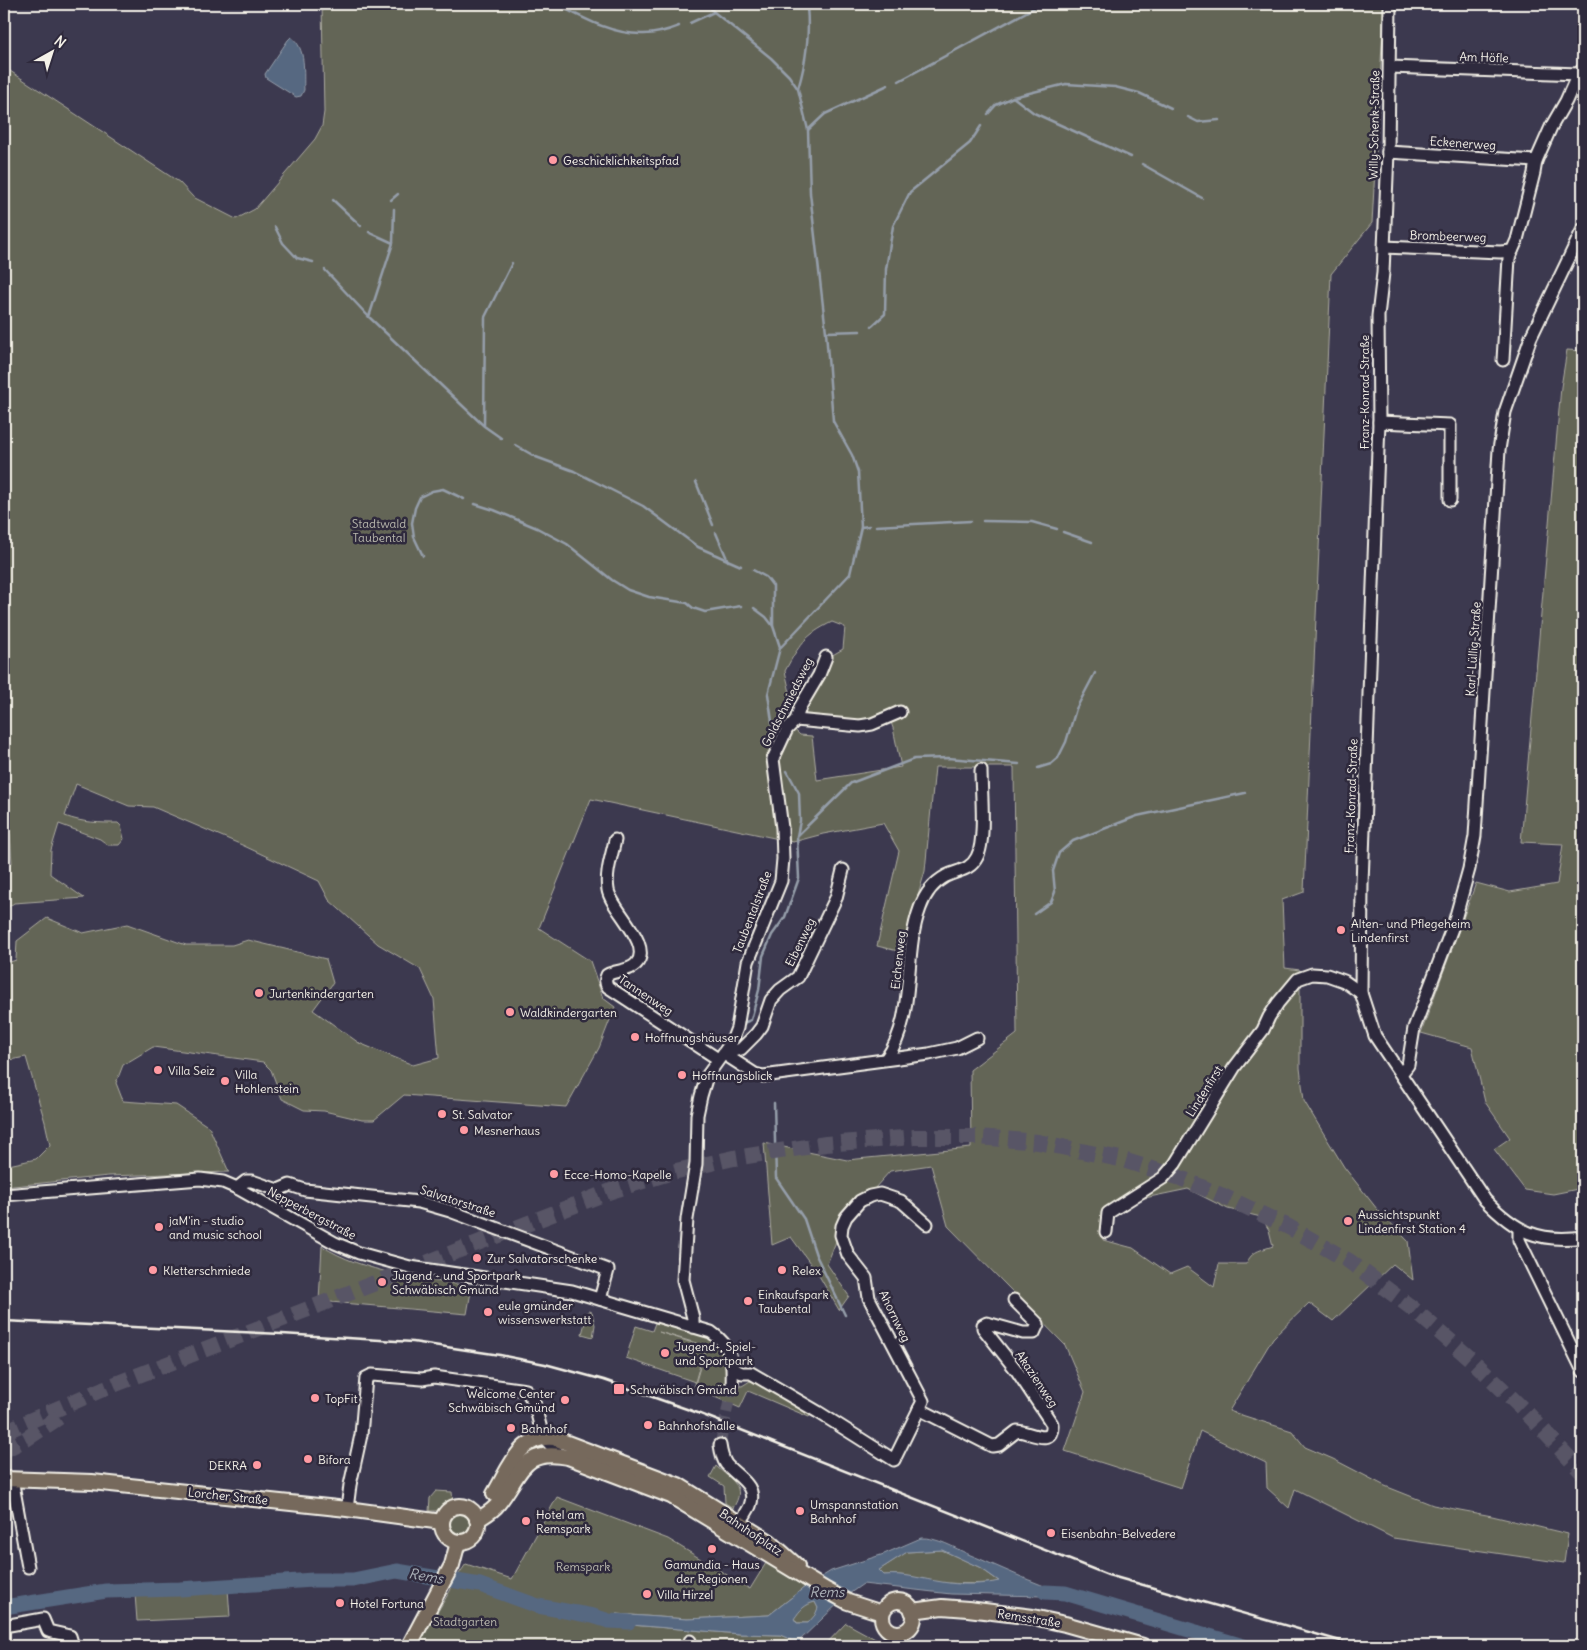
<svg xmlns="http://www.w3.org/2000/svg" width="1587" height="1650" viewBox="0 0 1587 1650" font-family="Delius,sans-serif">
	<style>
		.green { fill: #646557; stroke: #acaba0; fill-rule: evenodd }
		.water { fill: #566781; stroke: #959eaa; fill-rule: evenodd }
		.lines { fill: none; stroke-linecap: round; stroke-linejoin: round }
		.stream { stroke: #959eaa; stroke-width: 2.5 }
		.river { stroke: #566781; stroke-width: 15 }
		.minor-tunnel { stroke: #585566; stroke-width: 11; stroke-dasharray: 11 5.5; stroke-linecap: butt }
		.highway-tunnel { stroke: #585566; stroke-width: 16; stroke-dasharray: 16 8; stroke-linecap: butt }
		.minor-casing { stroke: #f4f1e8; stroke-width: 15 }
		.major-casing { stroke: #f4f1e8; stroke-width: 18 }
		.minor { stroke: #2f2a3d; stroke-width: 11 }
		.major { stroke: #76695c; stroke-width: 14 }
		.rail { stroke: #f4f1e8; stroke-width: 2.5 }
		.poi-dot { fill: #ff9aa2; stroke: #2f2a3d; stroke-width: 2 }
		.labels { text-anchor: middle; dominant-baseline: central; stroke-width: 5; stroke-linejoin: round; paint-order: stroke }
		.street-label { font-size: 12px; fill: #f4f1e8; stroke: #2f2a3d }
		.poi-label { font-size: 12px; fill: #f4f1e8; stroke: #2f2a3d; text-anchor: start }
		.park-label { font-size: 12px; fill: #bab9ae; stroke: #2f2a3d }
		.water-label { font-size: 14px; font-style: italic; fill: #adb3ba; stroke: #2f2a3d }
	</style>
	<rect width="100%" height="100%" fill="#3c394f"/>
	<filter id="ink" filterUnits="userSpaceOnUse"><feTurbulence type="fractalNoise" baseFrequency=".02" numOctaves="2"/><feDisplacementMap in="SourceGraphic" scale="10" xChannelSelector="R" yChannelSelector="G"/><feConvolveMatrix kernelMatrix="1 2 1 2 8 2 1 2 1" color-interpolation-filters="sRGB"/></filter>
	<g filter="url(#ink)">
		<!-- green -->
		<g class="green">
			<path d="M322 4H1381L1384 8 1372 223 1331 274 1304 892 1282 900 1285 968 1300 970V1068L1304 1101 1344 1167 1377 1209 1408 1241 1413 1280 1393 1264 1333 1321 1309 1303 1273 1338 1229 1411 1292 1431 1305 1447 1333 1459 1385 1486 1433 1505 1492 1516 1568 1534 1564 1563 1393 1538 1295 1489 1289 1508 1267 1488 1266 1463 1200 1431 1181 1488 1065 1451 1085 1392 1065 1345 948 1226 931 1165 890 1171 843 1224 827 1264 849 1296 839 1310 818 1274 791 1237 772 1245 764 1143 847 1160 971 1148 970 1070 1017 1034 1014 767H935L925 871 902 952 877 946 899 851 883 823 823 834 793 842 591 799 539 928 590 961 603 998 615 1007 599 1048 566 1107 404 1095 374 1120H362L324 1111 304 1110 282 1099 271 1070 263 1062 153 1047 123 1065 116 1083 123 1101 176 1105 209 1127 229 1172 108 1176 4 1187V1166L36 1159 50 1145 45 1122 26 1057 4 1061V964L16 960 17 941 47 918 83 933 127 924 186 945H232L248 940 326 959 333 983 313 1010 359 1043 413 1065 439 1058 434 999 420 969 378 944 329 900 319 881 242 845 153 807 129 806 76 784 65 816C82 823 101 823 118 823L121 826 124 839 119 845H108L100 839 59 824 51 850 50 874 84 898 14 903 4 910V865L12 863 10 834 4 827V67L179 182 193 197 236 219 255 209 315 139 322 126 324 112ZM832 622 845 627 843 649 829 657 822 679 799 720 860 725 888 714 893 728 901 767 817 780 812 736 800 735 786 722 792 701 785 671C799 645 805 635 832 622ZM1188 1189 1228 1209 1261 1217 1269 1230 1273 1246C1259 1251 1253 1250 1246 1264H1219L1214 1287 1187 1267 1170 1274 1133 1248 1103 1240 1106 1206Z"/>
			<polygon points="1567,350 1583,351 1583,1188 1553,1194 1525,1190 1494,1149 1510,1138 1485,1102 1472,1047 1421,1033 1476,883 1510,892 1557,884 1563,844 1521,842 1561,387"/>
			<path d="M322 1246C362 1272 424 1280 472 1286L467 1314 319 1301Z"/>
			<polygon points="588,1311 592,1312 595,1325 593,1337 582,1334"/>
			<path d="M655 1323C678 1328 726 1333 727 1364 728 1370 726 1378 725 1384L742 1386 750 1381H755L813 1412 809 1417 748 1391 740 1408 694 1388 706 1346 659 1332 705 1347 695 1382 626 1358 636 1326 652 1331Z"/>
			<path d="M716 1466C732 1481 747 1486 733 1508L725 1503 724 1486 710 1477Z"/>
			<polygon points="436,1491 452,1492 453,1502 437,1511 429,1511 430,1498"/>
			<polygon points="557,1497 668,1539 750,1589 766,1563 805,1587 769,1615 687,1619 616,1614 619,1624 740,1634 780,1635 790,1639 795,1646 417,1646 450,1591 454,1581 466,1564 512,1579"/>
			<circle cx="460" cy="1524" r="10"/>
			<path d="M942 1550 979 1567 1000 1582C982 1584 963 1584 945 1583 923 1581 908 1573 884 1575L879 1570 907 1552Z"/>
			<polygon points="228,1589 230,1617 137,1621 135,1594"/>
			<path d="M815 1602 818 1608 816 1615 808 1623H797L794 1618C800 1610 805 1604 815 1602Z"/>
			<polygon points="846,1623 879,1641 896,1646 824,1646"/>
		</g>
		<!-- water -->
		<g class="water">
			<path d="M291 37C307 48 303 73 304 90L301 96 296 97 266 78 265 74 288 40Z"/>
			<path d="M921 1538C936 1537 955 1548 968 1554 1000 1567 1032 1583 1065 1593L1043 1596 951 1594 863 1584 846 1596 799 1641 800 1646H795L790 1639 780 1635 740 1634 619 1624 609 1621 616 1614 687 1619 769 1615 805 1587 831 1571 884 1554ZM942 1550 979 1567 999 1581C982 1585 959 1585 942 1582 922 1579 904 1573 884 1575L879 1570 907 1552ZM815 1602 818 1608 815 1615 808 1623H797L794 1619C800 1610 805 1604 815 1602Z"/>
		</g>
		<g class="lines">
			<!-- stream -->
			<g class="stream">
				<path d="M556 4C583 18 613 35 644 34 655 34 669 30 679 26"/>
				<polyline points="707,4 714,12 771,58 789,76 798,89 808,130 810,193 826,332 833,421 852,455 858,472 861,527 850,574 780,648 768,694 775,742"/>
				<polyline points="690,23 714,12"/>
				<polyline points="899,81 1041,4"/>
				<path d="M798 89C806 62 810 36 807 7"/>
				<polyline points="1013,97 1066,84 1115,87 1139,93 1171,108"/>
				<polyline points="988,114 996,105 1013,97 1034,113 1131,157"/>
				<polyline points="1188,117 1198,122 1219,120"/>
				<polyline points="808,130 825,114 888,85"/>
				<polyline points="1142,164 1202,198"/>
				<polyline points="333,200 361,226"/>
				<polyline points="391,200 398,194"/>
				<polyline points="394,209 393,243 369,317 484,426 501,438"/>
				<polyline points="275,227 283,243 297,258 313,262"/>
				<polyline points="369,232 393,243"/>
				<polyline points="325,270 369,317"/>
				<polyline points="872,326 885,314 886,269 893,226 910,192 970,143 981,126"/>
				<polyline points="827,332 860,331"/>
				<polyline points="484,425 485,317 512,263"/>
				<polyline points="515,445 536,457 574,471 643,506 698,547 741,566"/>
				<polyline points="696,482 713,525"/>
				<polyline points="475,504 494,510 537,528 567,544 612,580 628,590 649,597 687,603 693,608 705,612 741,606"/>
				<polyline points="983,521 1032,522 1057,529"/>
				<polyline points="876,526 971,521"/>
				<polyline points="861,527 869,526"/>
				<polyline points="1063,532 1092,542"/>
				<polyline points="716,533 728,561"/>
				<polyline points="423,556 414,537 412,523 415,508 420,497 432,491 443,489 464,499"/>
				<polyline points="753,570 766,577 773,586 773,626 780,647"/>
				<polyline points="754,608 766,617 773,626"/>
				<polyline points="1038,768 1051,764 1058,758 1066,742 1076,709 1095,673"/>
				<polyline points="797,836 851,783 914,759 948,758 1019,764"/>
				<polyline points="1034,914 1051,902 1055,892 1053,871 1059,853 1073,841 1137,816 1245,793"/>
				<polyline points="743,1023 751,1020 759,990 763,956 772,935 785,917 799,878 797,836 800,821 799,793 787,771"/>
				<polyline points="774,1103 776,1178 804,1219 816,1255 845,1315"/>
			</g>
			<!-- river -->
			<g class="river">
				<polyline points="1045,1592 1065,1593 1243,1646"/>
				<polyline points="4,1607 106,1591 180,1589 313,1580 353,1580 397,1571 480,1585 538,1606 593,1616 609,1621 629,1622"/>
			</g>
			<!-- minor-tunnel -->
			<polyline class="minor-tunnel" points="720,1445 732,1386"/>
			<!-- highway-tunnel -->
			<g class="highway-tunnel">
				<polyline points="4,1432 103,1389 611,1191 672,1172 734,1158 826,1144 915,1137 978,1137 1038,1142 1120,1159 1178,1177 1225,1197 1287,1226 1349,1261 1412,1308 1473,1361 1527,1413 1583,1473"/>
				<polyline points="4,1450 26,1439 61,1416"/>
			</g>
			<defs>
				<g id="minor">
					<path d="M1390 4 1388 152 1383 273 1378 316 1379 422 1362 884 1361 993 1375 1036 1485 1200C1516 1232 1539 1243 1583 1237"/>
					<polyline points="1390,67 1578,74"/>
					<polyline points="1388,152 1536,161"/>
					<polyline points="1384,247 1500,252 1512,251"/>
					<polyline points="1503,360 1509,258 1517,240 1534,173 1536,161 1551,127 1566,101 1578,74 1583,69"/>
					<polyline points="1379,422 1450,425 1450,500"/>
					<polyline points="796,720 860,726 872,724 900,712"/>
					<path d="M615 840C612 855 605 874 608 890 611 909 654 945 636 964 628 972 616 970 607 975 605 979 605 983 608 987L718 1059"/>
					<polyline points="724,1054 755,1074 763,1076 929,1054 957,1048 977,1038"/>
					<polyline points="724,1054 741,1049 756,1034 762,1026 771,1000 780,990 798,977 836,898 843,870"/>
					<path d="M886 1059C917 1016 902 956 920 908 925 894 933 883 946 876 958 870 970 871 977 857 986 841 981 790 981 770"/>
					<polyline points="1401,1074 1408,1065 1414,1028 1454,923 1469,869 1475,836 1499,450 1505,412 1531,337 1583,229"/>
					<polyline points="237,1188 246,1181 252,1181 278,1190 290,1185 305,1190 419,1202 450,1211 608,1270 600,1299"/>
					<path d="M4 1195 200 1179 223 1182 237 1188 335 1243 359 1253 410 1267 572 1291 711 1332C733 1347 733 1361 732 1386"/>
					<polyline points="1519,1229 1519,1240 1583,1371"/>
					<polyline points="1106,1232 1108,1213 1163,1178 1175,1164 1234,1068 1263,1030 1269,1017 1278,1003 1298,979 1312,974 1327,975 1344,981 1361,993"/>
					<polyline points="693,1327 693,1318 683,1280 687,1219 696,1164 697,1115 701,1096 707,1076 732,1041 737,1028 748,962 781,881 783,859 782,828 773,759 787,729 796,720 800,707 819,675 826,657"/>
					<polyline points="733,1369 742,1373 751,1373 818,1412 894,1460 923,1401 869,1298 866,1278 848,1255 841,1235 842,1226 846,1217 860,1201 870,1196 880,1194 901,1201 927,1224"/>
					<path d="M919 1409 992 1446 999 1445 1017 1431C1028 1431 1054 1448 1052 1424L1017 1371 983 1328V1325L987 1323 1023 1333H1034L1038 1324 1014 1300"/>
					<path d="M720 1445C721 1452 722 1458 726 1464 737 1477 758 1485 750 1506 747 1512 743 1518 740 1523"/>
					<polyline points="12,1479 28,1567"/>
					<polyline points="347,1509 350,1485 361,1435 366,1378 372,1375 422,1379 434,1377 526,1390 534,1402 543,1437 561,1456"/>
					<polyline points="4,1626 43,1619 48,1631 70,1636 73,1646"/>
					<polyline points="690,1641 691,1646"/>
					<polyline points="896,1646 899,1633"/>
				</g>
				<g id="major">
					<polyline points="4,1479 92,1482 347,1509 442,1522"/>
					<path d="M494 1494C509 1470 519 1434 554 1438L678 1485 770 1542 797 1566"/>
					<circle cx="460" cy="1524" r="18"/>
					<path d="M477 1520C485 1515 493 1511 498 1504 522 1474 521 1448 568 1457L671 1496 826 1590 848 1602 882 1613"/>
					<circle cx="898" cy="1617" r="16"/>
					<polyline points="912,1611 942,1607 968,1609 1033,1617 1065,1624 1143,1646"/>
					<polyline points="409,1646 452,1565 458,1542"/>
				</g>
			</defs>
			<!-- minor casing -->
			<use href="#minor" class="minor-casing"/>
			<!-- major casing -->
			<use href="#major" class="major-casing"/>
			<!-- minor -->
			<use href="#minor" class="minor"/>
			<!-- major -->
			<use href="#major" class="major"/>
			<!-- rail -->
			<polyline class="rail" points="4,1321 282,1334 413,1342 500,1355 545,1364 604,1380 698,1413 1108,1575 1358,1646"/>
		</g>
	</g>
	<!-- markers -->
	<g class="poi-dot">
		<circle cx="553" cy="160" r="5"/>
		<circle cx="1341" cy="930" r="5"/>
		<circle cx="259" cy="993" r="5"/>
		<circle cx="510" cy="1012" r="5"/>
		<circle cx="635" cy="1037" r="5"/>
		<circle cx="158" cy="1070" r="5"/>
		<circle cx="682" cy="1075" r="5"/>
		<circle cx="225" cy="1081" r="5"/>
		<circle cx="442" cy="1114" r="5"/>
		<circle cx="464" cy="1130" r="5"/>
		<circle cx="554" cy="1174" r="5"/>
		<circle cx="1348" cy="1221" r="5"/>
		<circle cx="159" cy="1227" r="5"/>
		<circle cx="477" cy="1258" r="5"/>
		<circle cx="153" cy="1270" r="5"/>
		<circle cx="782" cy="1270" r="5"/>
		<circle cx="382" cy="1282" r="5"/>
		<circle cx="748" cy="1301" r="5"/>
		<circle cx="488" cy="1312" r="5"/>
		<circle cx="665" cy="1353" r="5"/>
		<rect x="613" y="1383" width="12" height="12" rx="2.5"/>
		<circle cx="315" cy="1398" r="5"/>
		<circle cx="565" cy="1400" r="5"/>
		<circle cx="648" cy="1425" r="5"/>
		<circle cx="511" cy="1428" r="5"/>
		<circle cx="308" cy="1459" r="5"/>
		<circle cx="257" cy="1465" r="5"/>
		<circle cx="800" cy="1511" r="5"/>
		<circle cx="526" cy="1521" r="5"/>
		<circle cx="1051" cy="1533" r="5"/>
		<circle cx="712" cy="1549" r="5"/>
		<circle cx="647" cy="1594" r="5"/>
		<circle cx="340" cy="1603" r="5"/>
	</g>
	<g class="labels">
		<!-- street labels -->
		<g class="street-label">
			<text transform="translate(1484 57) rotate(2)">Am Höfle</text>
			<text transform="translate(1374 125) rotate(-89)">Willy-Schenk-Straße</text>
			<text transform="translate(1463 143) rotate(4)">Eckenerweg</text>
			<text transform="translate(1448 236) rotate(2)">Brombeerweg</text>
			<text transform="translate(1364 392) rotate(-90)">Franz-Konrad-Straße</text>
			<text transform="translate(1473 649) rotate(-86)">Karl-Lüllig-Straße</text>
			<text transform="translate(787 702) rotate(-63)">Goldschmiedsweg</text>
			<text transform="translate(1351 796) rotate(-88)">Franz-Konrad-Straße</text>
			<text transform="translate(752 912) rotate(-69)">Taubentalstraße</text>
			<text transform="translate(800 942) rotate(-64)">Eibenweg</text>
			<text transform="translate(898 960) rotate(-84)">Eichenweg</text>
			<text transform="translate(646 995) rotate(34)">Tannenweg</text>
			<text transform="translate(1204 1091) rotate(-58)">Lindenfirst</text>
			<text transform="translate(458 1201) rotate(18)">Salvatorstraße</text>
			<text transform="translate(312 1213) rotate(28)">Nepperbergstraße</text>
			<text transform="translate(895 1316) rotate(64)">Ahornweg</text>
			<text transform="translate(1037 1379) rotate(56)">Akazienweg</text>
			<text transform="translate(228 1496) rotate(6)">Lorcher Straße</text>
			<text transform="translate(751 1532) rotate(34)">Bahnhofplatz</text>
			<text transform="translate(1029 1618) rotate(9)">Remsstraße</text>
		</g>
		<!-- poi labels -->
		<g class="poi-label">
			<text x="563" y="160">Geschicklichkeitspfad</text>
			<text x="1351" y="923">Alten- und Pflegeheim<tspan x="1351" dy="14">Lindenfirst</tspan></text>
			<text x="269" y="993">Jurtenkindergarten</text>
			<text x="520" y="1012">Waldkindergarten</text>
			<text x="645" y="1037">Hoffnungshäuser</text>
			<text x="168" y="1070">Villa Seiz</text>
			<text x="235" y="1074">Villa<tspan x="235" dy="14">Hohlenstein</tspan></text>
			<text x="692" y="1075">Hoffnungsblick</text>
			<text x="452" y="1114">St. Salvator</text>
			<text x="474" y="1130">Mesnerhaus</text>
			<text x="564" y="1174">Ecce-Homo-Kapelle</text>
			<text x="1358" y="1214">Aussichtspunkt<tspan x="1358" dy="14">Lindenfirst Station 4</tspan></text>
			<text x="169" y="1220">jaM'in - studio<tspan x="169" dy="14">and music school</tspan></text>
			<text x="487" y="1258">Zur Salvatorschenke</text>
			<text x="163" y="1270">Kletterschmiede</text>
			<text x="792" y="1270">Relex</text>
			<text x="392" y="1275">Jugend - und Sportpark<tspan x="392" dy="14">Schwäbisch Gmünd</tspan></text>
			<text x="758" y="1294">Einkaufspark<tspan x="758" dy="14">Taubental</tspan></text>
			<text x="498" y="1305">eule gmünder<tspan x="498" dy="14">wissenswerkstatt</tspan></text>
			<text x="675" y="1346">Jugend-, Spiel-<tspan x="675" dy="14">und Sportpark</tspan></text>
			<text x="630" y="1389">Schwäbisch Gmünd</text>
			<text x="555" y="1393" text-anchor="end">Welcome Center<tspan x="555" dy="14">Schwäbisch Gmünd</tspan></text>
			<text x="325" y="1398">TopFit</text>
			<text x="658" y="1425">Bahnhofshalle</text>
			<text x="521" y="1428">Bahnhof</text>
			<text x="318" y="1459">Bifora</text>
			<text x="247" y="1465" text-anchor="end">DEKRA</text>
			<text x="810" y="1504">Umspannstation<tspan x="810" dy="14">Bahnhof</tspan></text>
			<text x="536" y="1514">Hotel am<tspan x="536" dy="14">Remspark</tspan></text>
			<text x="1061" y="1533">Eisenbahn-Belvedere</text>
			<text x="712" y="1564" text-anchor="middle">Gamundia - Haus<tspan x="712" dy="14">der Regionen</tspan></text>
			<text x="657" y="1594">Villa Hirzel</text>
			<text x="350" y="1603">Hotel Fortuna</text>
		</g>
		<!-- park labels -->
		<g class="park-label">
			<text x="379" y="523">Stadtwald<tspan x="379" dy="14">Taubental</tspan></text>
			<text x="583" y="1566">Remspark</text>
			<text x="465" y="1621">Stadtgarten</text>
		</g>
		<!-- water labels -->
		<g class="water-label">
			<text transform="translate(426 1576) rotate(10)">Rems</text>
			<text x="827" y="1592">Rems</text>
		</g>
	</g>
	<!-- margin -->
	<rect width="1587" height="1650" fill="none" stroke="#2f2a3d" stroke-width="20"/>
	<rect x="10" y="10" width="1567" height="1630" fill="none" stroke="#f4f1e8" stroke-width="2" filter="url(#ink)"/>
	<!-- north arrow -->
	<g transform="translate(52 52) rotate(39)" stroke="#2f2a3d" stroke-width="4" paint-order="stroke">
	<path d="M0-4L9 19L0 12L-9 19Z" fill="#f4f1e8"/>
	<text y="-8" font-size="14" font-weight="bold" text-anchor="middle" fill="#f4f1e8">N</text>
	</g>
</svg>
